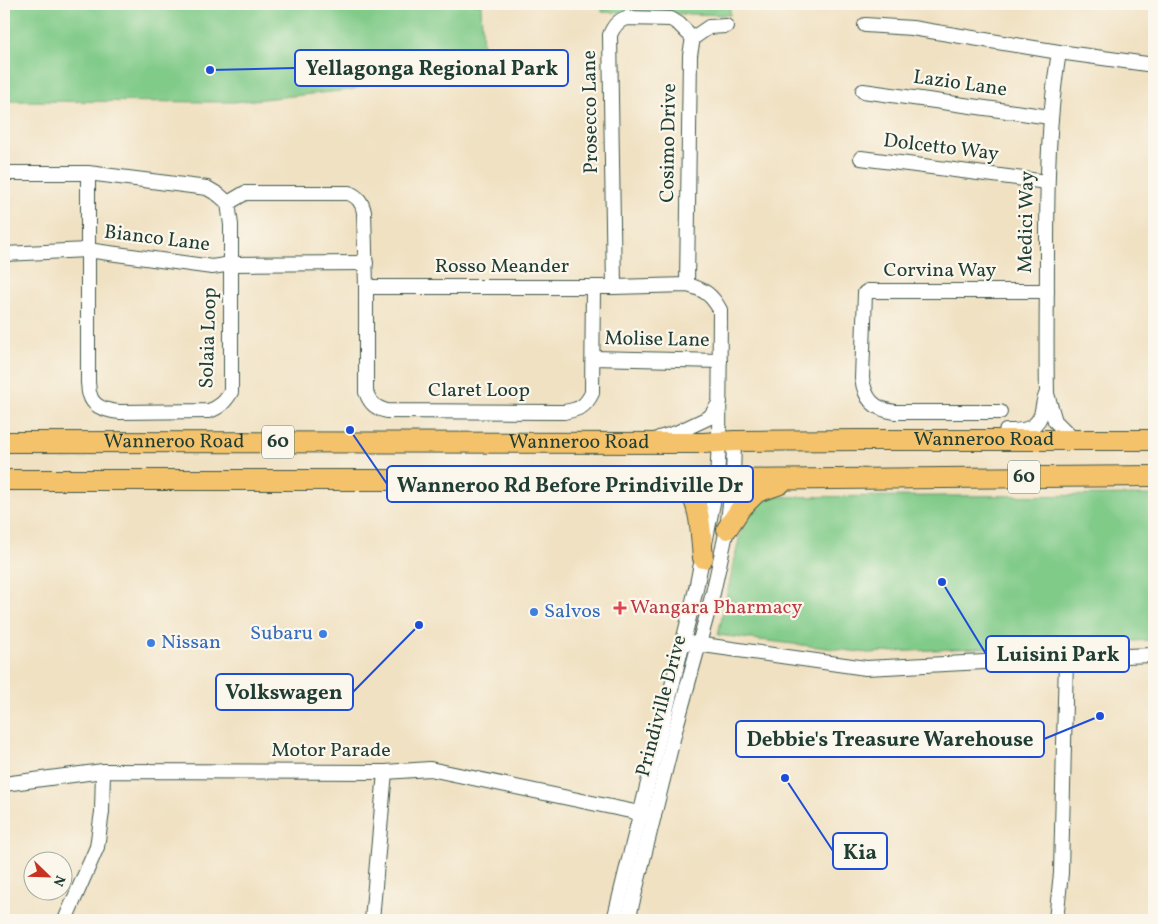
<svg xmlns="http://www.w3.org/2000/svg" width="1158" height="924" viewBox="0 0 1158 924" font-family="Vollkorn,serif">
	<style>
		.green { fill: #81cb89; stroke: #50845e }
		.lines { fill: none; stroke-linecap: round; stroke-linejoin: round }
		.minor-casing { stroke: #3e5649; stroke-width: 16 }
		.highway-casing { stroke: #3e5649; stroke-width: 22 }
		.minor { stroke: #fff; stroke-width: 14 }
		.highway { stroke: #f4c26a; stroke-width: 20 }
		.health-dot { fill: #e0444e; stroke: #fbf7ec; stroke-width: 2 }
		.shop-dot { fill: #3f7fe0; stroke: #fbf7ec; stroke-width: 2 }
		.labels { text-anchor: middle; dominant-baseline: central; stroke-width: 4.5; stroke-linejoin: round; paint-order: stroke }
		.shield { fill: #fbf7ec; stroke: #61756b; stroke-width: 1 }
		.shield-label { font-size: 19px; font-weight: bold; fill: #1f3d34 }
		.street-label { font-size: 20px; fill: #1f3d34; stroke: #fbf7ec }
		.health-label { font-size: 20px; fill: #be3a42; stroke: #fbf7ec; text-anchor: start }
		.shop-label { font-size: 20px; fill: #366cbe; stroke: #fbf7ec; text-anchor: start }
		.leader { fill: none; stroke: #1d4ed8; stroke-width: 2 }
		.callout-dot { fill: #1d4ed8; stroke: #fbf7ec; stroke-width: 2 }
		.callout { fill: #fbf7ec; stroke: #1d4ed8; stroke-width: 2 }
		.callout-label { font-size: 21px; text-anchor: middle; font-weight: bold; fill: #1f3d34 }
	</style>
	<rect width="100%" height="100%" fill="#fbf7ec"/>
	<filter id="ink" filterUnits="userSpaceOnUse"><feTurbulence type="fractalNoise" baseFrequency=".02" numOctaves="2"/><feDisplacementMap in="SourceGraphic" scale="10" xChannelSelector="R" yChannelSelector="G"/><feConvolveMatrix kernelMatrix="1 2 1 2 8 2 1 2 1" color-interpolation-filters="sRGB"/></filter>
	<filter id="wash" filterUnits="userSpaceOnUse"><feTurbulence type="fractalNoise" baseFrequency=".0096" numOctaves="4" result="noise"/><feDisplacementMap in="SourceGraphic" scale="20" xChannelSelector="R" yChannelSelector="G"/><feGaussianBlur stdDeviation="1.12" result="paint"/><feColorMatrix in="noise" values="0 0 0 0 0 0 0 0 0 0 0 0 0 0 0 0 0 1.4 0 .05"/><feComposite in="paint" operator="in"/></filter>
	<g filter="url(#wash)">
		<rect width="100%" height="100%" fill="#f0e1c2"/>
		<!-- green -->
		<g class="green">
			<polygon points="4,4 481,4 483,50 350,90 234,102 4,101"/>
			<polygon points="602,4 730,4 730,15 602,12"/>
			<polygon points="1154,495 1154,640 868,653 718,635 741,530 739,497"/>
		</g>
	</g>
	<g filter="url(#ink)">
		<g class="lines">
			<defs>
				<g id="minor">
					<polyline points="865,25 912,28 1059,52 1154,65"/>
					<path d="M1059 52C1048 118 1047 185 1047 253 1047 300 1046 347 1047 394L1055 421 1074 440"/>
					<polyline points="863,91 1050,117"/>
					<polyline points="861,158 1047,182"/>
					<path d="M4 173H88L207 188 219 195 228 203 231 225V392C225 402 220 407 209 411L120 412C109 411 93 408 90 395 88 392 89 387 88 383V173"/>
					<path d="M228 203 245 193H349C358 197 362 202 364 212L366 287H614L687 285C704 289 712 295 720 310L719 442 717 480 715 493 696 589 614 920"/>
					<polyline points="4,254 87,250 212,267 231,264 366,263"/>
					<polyline points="687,285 690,55 693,38 709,27 726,26"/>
					<path d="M366 287V392C370 403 375 408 387 411L564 412C580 409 585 407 592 393L593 287"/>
					<path d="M614 287 610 35C613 27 617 21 626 18L671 19 679 24 693 38"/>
					<polyline points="593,358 720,361"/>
					<path d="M1000 412H895C873 409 865 399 862 378L865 293 868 291H1047"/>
					<path d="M1006 431C1020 431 1035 431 1041 415 1043 408 1043 401 1046 395"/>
					<polyline points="659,438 676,433 710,417 720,402"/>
					<polyline points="689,643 866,668 1066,658 1154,655"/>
					<polyline points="4,784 103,771 385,772 430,769 654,816"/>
					<polyline points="65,920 97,847 102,812 103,771"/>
					<polyline points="372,920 385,772"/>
					<polyline points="628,920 676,727 713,593 727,529 733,479 734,441"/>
					<polyline points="1056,920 1061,873 1066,658"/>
				</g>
				<g id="highway">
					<path id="s1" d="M4 442 703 443 734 441 859 440H1154"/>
					<polyline points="4,480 717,480 1154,476"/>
					<path d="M678 480C682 485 687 489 691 495 701 509 701 540 703 558"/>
					<polyline points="727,529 741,508 757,492 780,484"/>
				</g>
			</defs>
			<!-- minor casing -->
			<use href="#minor" class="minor-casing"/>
			<!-- highway casing -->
			<use href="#highway" class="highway-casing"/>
			<!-- minor -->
			<use href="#minor" class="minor"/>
			<!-- highway -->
			<use href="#highway" class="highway"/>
		</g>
	</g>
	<!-- markers -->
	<path class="health-dot" d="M617.5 600.5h5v5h5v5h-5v5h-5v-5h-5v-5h5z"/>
	<g class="shop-dot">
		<circle cx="534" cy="612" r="5"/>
		<circle cx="323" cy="634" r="5"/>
		<circle cx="151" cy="643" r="5"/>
	</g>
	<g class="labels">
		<!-- shield labels -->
		<g class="shield">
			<rect x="262" y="425.5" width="32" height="33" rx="4"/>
			<rect x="1008" y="460.5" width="32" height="33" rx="4"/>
		</g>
		<g class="shield-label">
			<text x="278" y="442">60</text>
			<text x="1024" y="477">60</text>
		</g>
		<!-- street labels -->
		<g class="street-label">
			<text transform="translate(960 84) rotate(8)">Lazio Lane</text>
			<text transform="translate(591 112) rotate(-91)">Prosecco Lane</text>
			<text transform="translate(669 143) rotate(-89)">Cosimo Drive</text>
			<text transform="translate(941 148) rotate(7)">Dolcetto Way</text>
			<text transform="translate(1027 222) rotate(-89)">Medici Way</text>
			<text transform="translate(157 239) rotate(7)">Bianco Lane</text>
			<text x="502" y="267">Rosso Meander</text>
			<text x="940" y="271">Corvina Way</text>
			<text transform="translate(209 338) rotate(-88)">Solaia Loop</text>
			<text transform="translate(657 340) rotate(1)">Molise Lane</text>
			<text x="479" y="391">Claret Loop</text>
			<text stroke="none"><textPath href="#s1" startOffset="980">Wanneroo Road</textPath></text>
			<text stroke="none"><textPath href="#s1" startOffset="170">Wanneroo Road</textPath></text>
			<text stroke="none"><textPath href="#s1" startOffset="575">Wanneroo Road</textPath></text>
			<text transform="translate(662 706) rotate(-75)">Prindiville Drive</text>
			<text x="331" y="751">Motor Parade</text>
		</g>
		<!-- health labels -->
		<g class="health-label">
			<text x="630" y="608">Wangara Pharmacy</text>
		</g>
		<!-- shop labels -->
		<g class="shop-label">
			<text x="544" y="612">Salvos</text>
			<text x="313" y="634" text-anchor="end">Subaru</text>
			<text x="161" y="643">Nissan</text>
		</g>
	</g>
	<!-- callouts -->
	<path class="leader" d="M210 70L295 68M350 430L387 484M942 582L986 654M419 625L353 692M1100 716L1044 739M785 778L833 851"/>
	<g class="callout-dot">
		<circle cx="210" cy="70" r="5"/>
		<circle cx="350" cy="430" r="5"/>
		<circle cx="942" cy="582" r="5"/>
		<circle cx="419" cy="625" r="5"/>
		<circle cx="1100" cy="716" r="5"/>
		<circle cx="785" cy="778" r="5"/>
	</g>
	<g class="callout">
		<rect x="295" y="50" width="273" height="36" rx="5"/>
		<rect x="387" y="466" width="366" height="36" rx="5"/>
		<rect x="986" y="636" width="143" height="36" rx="5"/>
		<rect x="216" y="674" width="137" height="36" rx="5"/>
		<rect x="736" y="721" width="308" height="36" rx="5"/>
		<rect x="833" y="833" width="54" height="36" rx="5"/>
	</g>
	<g class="callout-label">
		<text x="432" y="75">Yellagonga Regional Park</text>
		<text x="570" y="492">Wanneroo Rd Before Prindiville Dr</text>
		<text x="1058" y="661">Luisini Park</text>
		<text x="284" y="699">Volkswagen</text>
		<text x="890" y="746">Debbie's Treasure Warehouse</text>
		<text x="860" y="859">Kia</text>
	</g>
	<!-- margin -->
	<rect width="1158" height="924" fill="none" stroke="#fbf7ec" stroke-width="20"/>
	<!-- north arrow -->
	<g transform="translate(48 876) rotate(113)"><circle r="24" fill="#fbf7ec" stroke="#a3ada2"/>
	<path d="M0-4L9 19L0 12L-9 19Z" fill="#c8321e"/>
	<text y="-8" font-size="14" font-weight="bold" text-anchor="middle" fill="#1f3d34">N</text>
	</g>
</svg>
